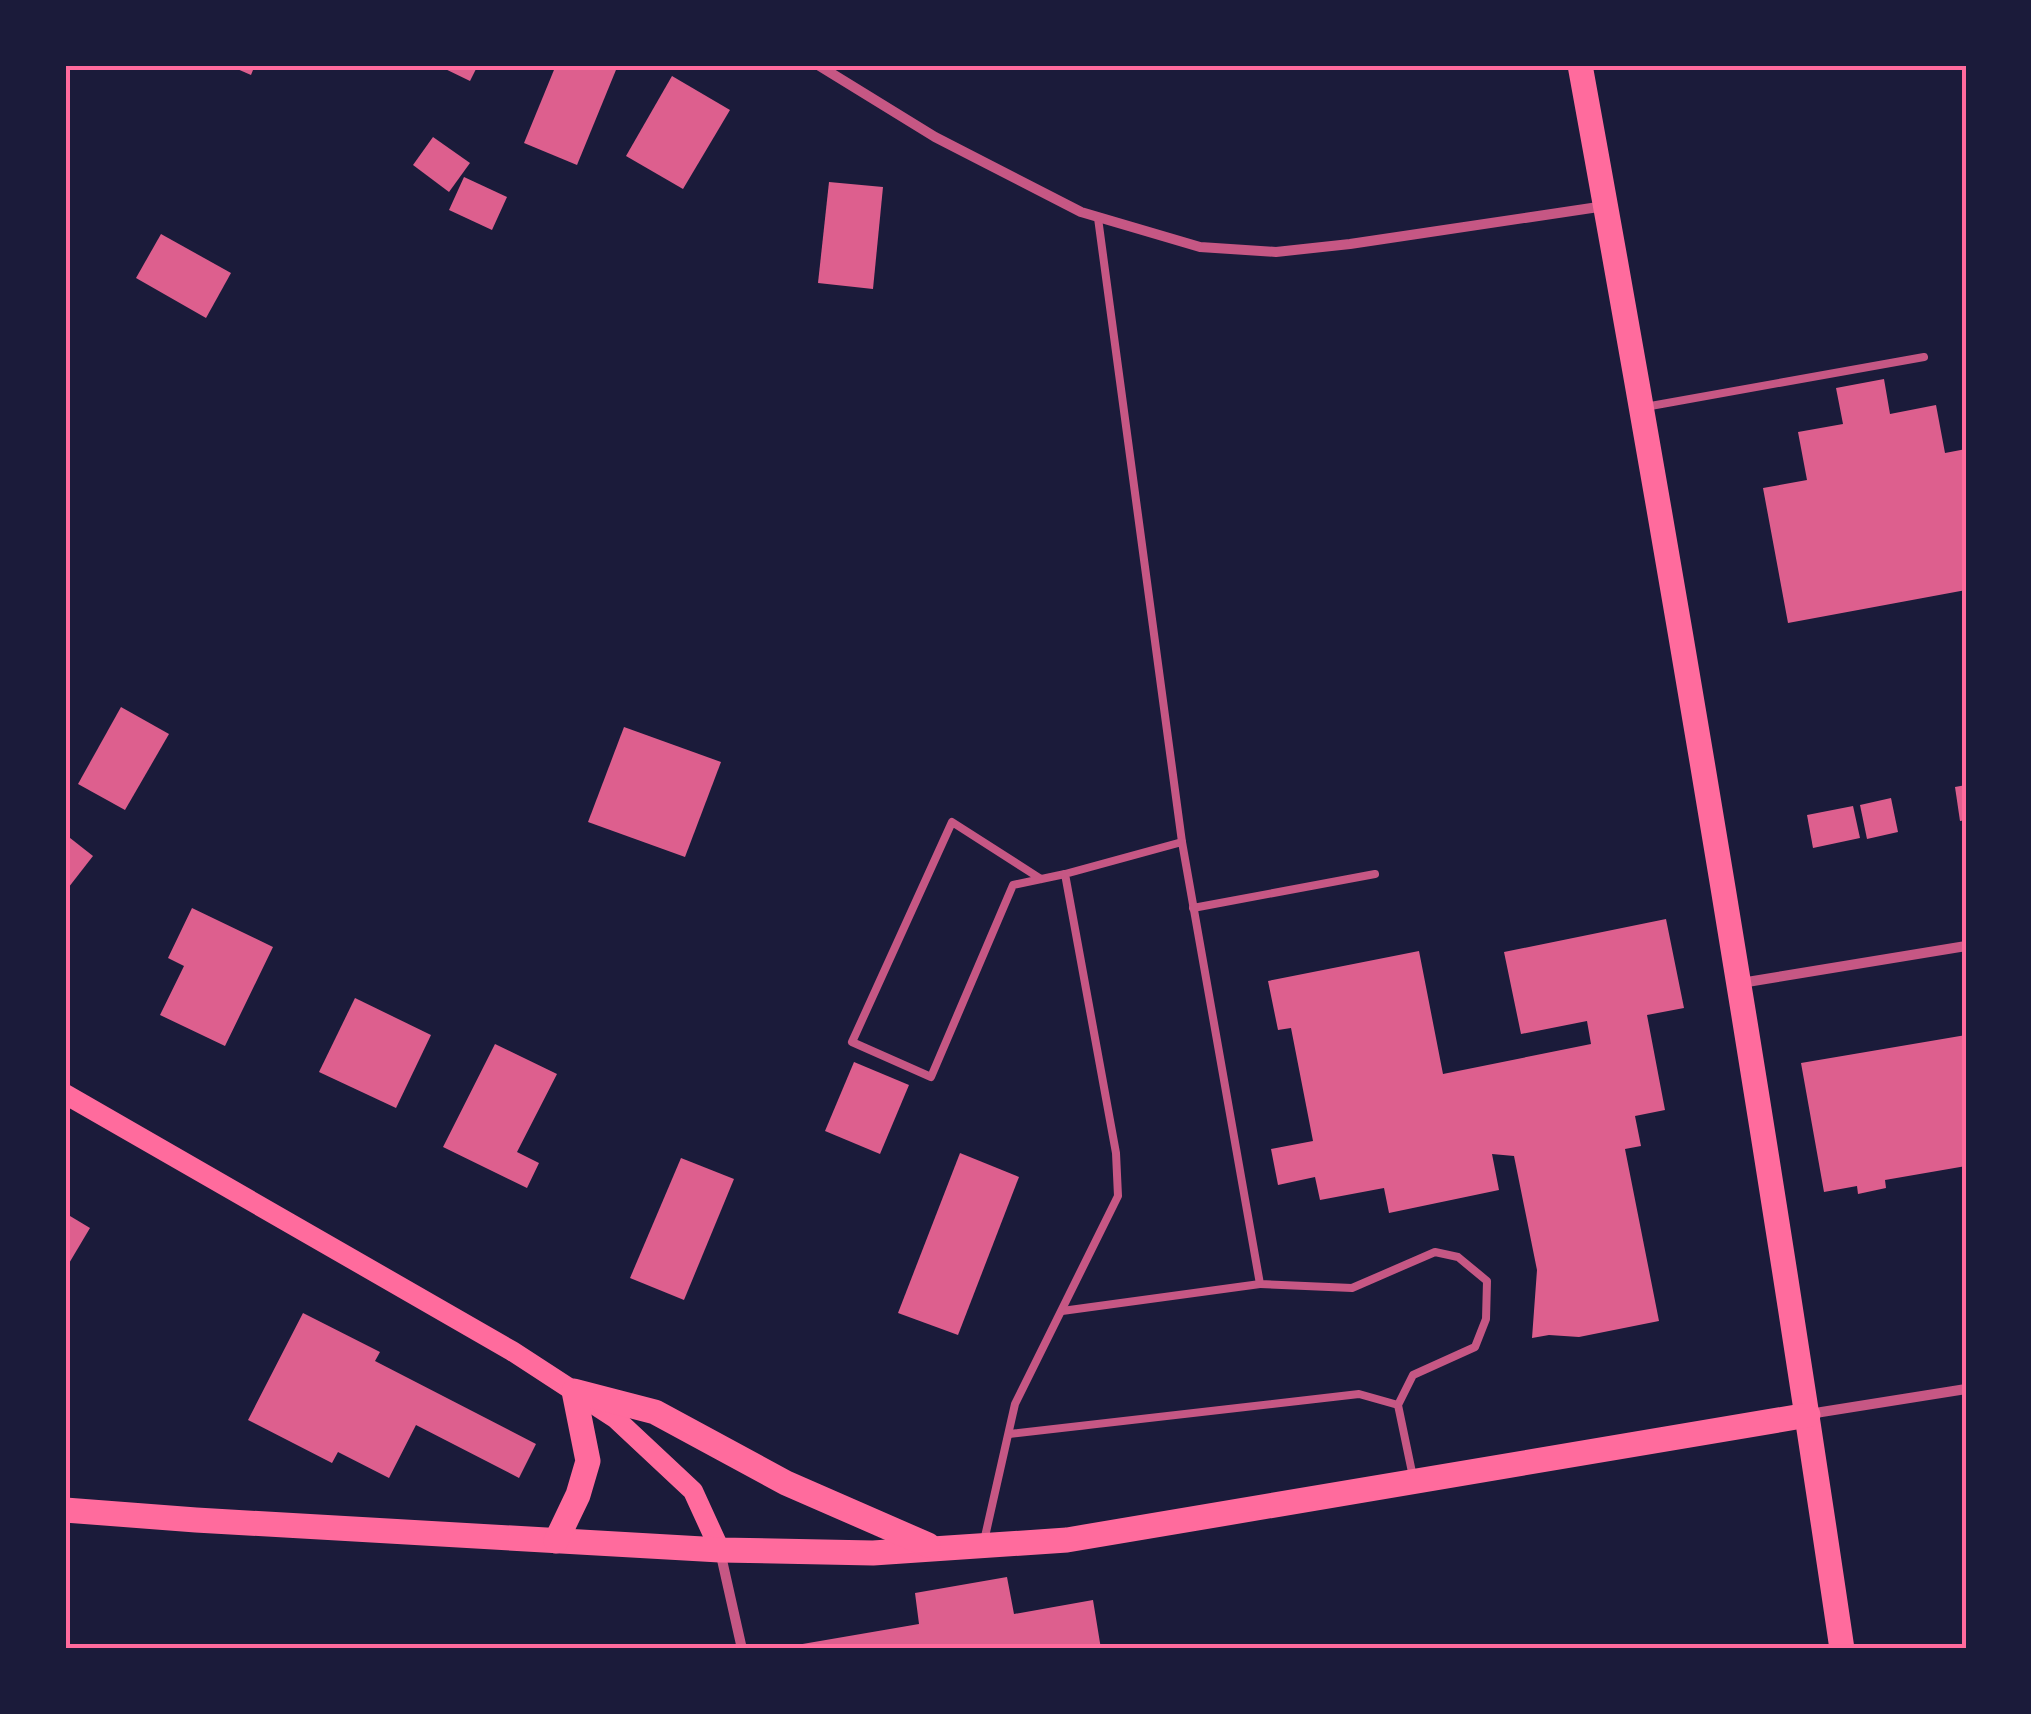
<svg xmlns="http://www.w3.org/2000/svg" width="2031" height="1714" viewBox="0 0 2031 1714" font-family="Raleway,sans-serif">
	<style>
		.building { fill: #dd5f8e }
		.lines { fill: none; stroke-linecap: round; stroke-linejoin: round }
		.service { stroke: #c65784; stroke-width: 8 }
		.minor { stroke: #c65784; stroke-width: 10 }
		.secondary { stroke: #ff6b9d; stroke-width: 20 }
		.primary { stroke: #ff6b9d; stroke-width: 25 }
		.neatline { fill: none; stroke: #ff6b9d; stroke-width: 4 }
	</style>
	<rect width="100%" height="100%" fill="#1b1b3a"/>
	<!-- building -->
	<g class="building">
		<polygon points="228,65 255,65 251,75"/>
		<polygon points="437,65 478,65 470,81"/>
		<polygon points="556,65 618,65 577,165 524,143"/>
		<polygon points="672,76 730,110 683,189 626,156"/>
		<polygon points="433,137 470,163 449,192 413,165"/>
		<polygon points="464,177 507,197 492,230 449,210"/>
		<polygon points="829,182 883,187 873,289 818,283"/>
		<polygon points="161,234 231,273 206,318 136,278"/>
		<polygon points="1884,379 1890,414 1936,405 1945,453 1966,449 1966,590 1788,623 1763,488 1807,480 1798,432 1843,424 1836,388"/>
		<polygon points="121,707 169,734 125,810 78,784"/>
		<polygon points="624,727 721,762 685,857 588,822"/>
		<polygon points="1966,785 1966,820 1960,821 1955,787"/>
		<polygon points="1891,798 1898,832 1867,839 1860,805"/>
		<polygon points="1853,806 1860,838 1813,848 1807,815"/>
		<polygon points="65,834 93,856 65,892"/>
		<polygon points="192,908 273,947 225,1046 160,1015 184,966 168,958"/>
		<polygon points="1666,919 1684,1008 1647,1015 1665,1110 1635,1116 1641,1146 1625,1149 1659,1321 1579,1337 1549,1335 1532,1338 1537,1270 1514,1156 1492,1154 1499,1190 1389,1213 1384,1188 1320,1200 1315,1177 1278,1185 1271,1149 1313,1141 1291,1028 1278,1030 1268,981 1419,951 1443,1074 1591,1044 1587,1021 1521,1034 1504,952"/>
		<polygon points="355,998 431,1035 396,1108 319,1072"/>
		<polygon points="1966,1035 1966,1166 1885,1180 1886,1188 1858,1194 1857,1186 1824,1192 1801,1063"/>
		<polygon points="495,1044 557,1074 517,1152 539,1163 527,1188 443,1147"/>
		<polygon points="854,1062 909,1085 880,1154 825,1131"/>
		<polygon points="960,1153 1019,1177 958,1335 898,1313"/>
		<polygon points="681,1158 734,1179 684,1300 630,1278"/>
		<polygon points="65,1213 90,1228 65,1270"/>
		<polygon points="303,1313 380,1352 375,1361 536,1444 519,1478 416,1425 389,1478 338,1452 332,1463 248,1420"/>
		<polygon points="1007,1577 1014,1614 1093,1600 1101,1649 786,1649 785,1647 919,1624 915,1593"/>
	</g>
	<g class="lines">
		<!-- service -->
		<g class="service">
			<polyline points="1098,218 1182,842"/>
			<polyline points="1645,407 1924,357"/>
			<polyline points="1041,879 952,822 852,1042 931,1077 1013,885 1065,874"/>
			<polyline points="1193,908 1375,874"/>
			<polyline points="1062,1311 1260,1284"/>
			<polyline points="1009,1434 1359,1394 1398,1405"/>
			<polyline points="984,1541 1015,1404 1118,1196 1116,1153 1065,874 1182,842 1260,1284 1352,1288 1435,1252 1458,1257 1487,1281 1486,1319 1475,1347 1413,1375 1398,1405 1413,1477"/>
		</g>
		<!-- minor -->
		<g class="minor">
			<polyline points="818,65 935,137 1081,212 1200,247 1276,252 1350,244 1605,206"/>
			<polyline points="1741,983 1966,946"/>
			<polyline points="1809,1414 1966,1389"/>
			<polyline points="720,1551 742,1649"/>
		</g>
		<!-- secondary -->
		<polyline class="secondary" points="65,1094 512,1351 615,1418 693,1491 720,1550"/>
		<!-- primary -->
		<g class="primary">
			<path d="M1580 65C1676 591 1764 1120 1842 1649"/>
			<polyline points="65,1510 196,1520 720,1550 873,1553 1067,1540 1808,1415"/>
			<polyline points="556,1541 578,1495 588,1461 574,1391 655,1412 786,1483 928,1545"/>
		</g>
	</g>
	<!-- border -->
	<rect width="2031" height="1714" fill="none" stroke="#1b1b3a" stroke-width="135"/>
	<rect x="68" y="68" width="1896" height="1578" class="neatline"/>
</svg>
